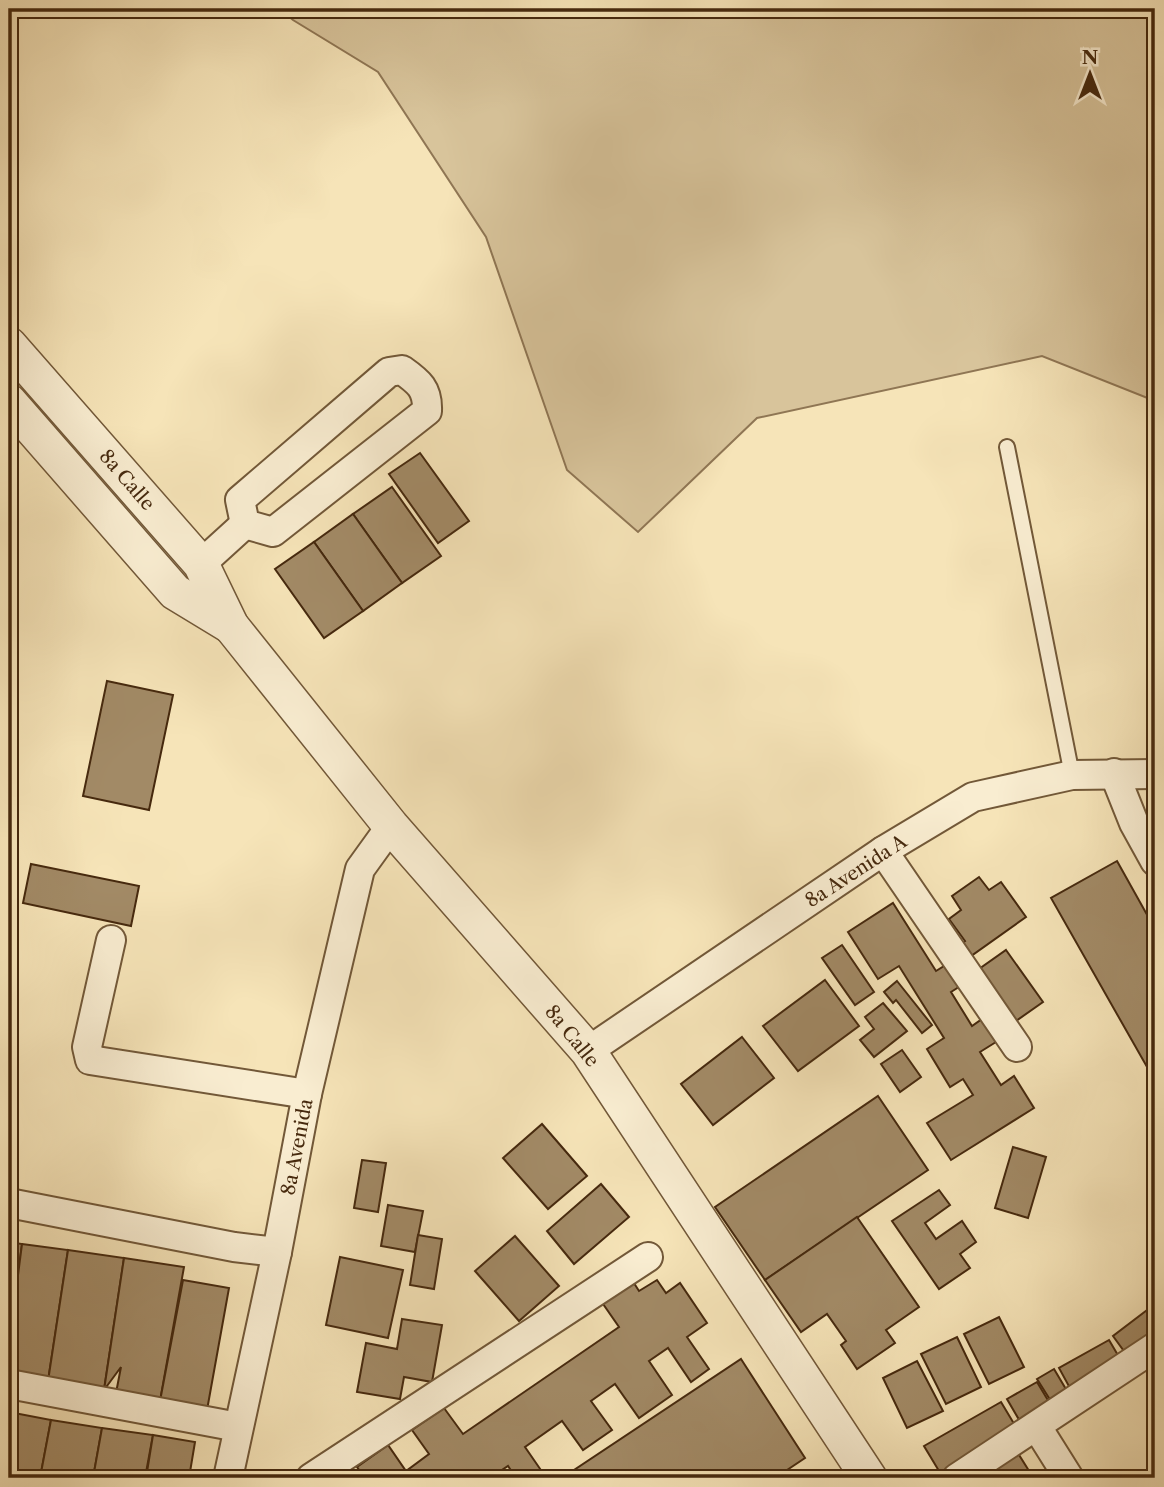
<svg xmlns="http://www.w3.org/2000/svg" width="1164" height="1487" viewBox="0 0 1164 1487" font-family="'Libre Caslon Text',serif">
	<style>
		.green { fill: #d8c49b; stroke: #8f7654; stroke-width: 2 }
		.building { fill: #a28a66; stroke: #46290e; stroke-width: 2 }
		.lines { fill: none; stroke-linecap: round; stroke-linejoin: round }
		.service-casing { stroke: #725838; stroke-width: 18 }
		.minor-casing { stroke: #725838; stroke-width: 32 }
		.tertiary-casing { stroke: #725838; stroke-width: 38 }
		.service { stroke: #f9edd1; stroke-width: 14 }
		.minor { stroke: #f9edd1; stroke-width: 28 }
		.tertiary { stroke: #f9edd1; stroke-width: 35 }
		.labels { text-anchor: middle; dominant-baseline: central; stroke-width: 6; stroke-linejoin: round; paint-order: stroke }
		.street-label { font-size: 19px; fill: #46290e; stroke: #f9edd1 }
	</style>
	<rect width="100%" height="100%" fill="#f6e4b8"/>
	<filter id="stains"><feTurbulence type="fractalNoise" baseFrequency=".00286" numOctaves="4"/><feColorMatrix values="0 0 0 0 .2 0 0 0 0 .09 0 0 0 0 .02 0 0 0 .5 -.17"/></filter>
	<radialGradient id="worn" r=".72"><stop offset=".6" stop-color="#630" stop-opacity="0"/><stop offset="1" stop-color="#630" stop-opacity=".3"/></radialGradient>
	<!-- green -->
	<polygon class="green" points="280,9 1155,9 1155,401 1042,356 757,418 638,532 567,470 486,237 378,72 293,20"/>
	<!-- building -->
	<g class="building">
		<polygon points="420,453 469,521 438,543 389,474"/>
		<polygon points="392,487 441,556 402,583 353,514"/>
		<polygon points="353,514 402,583 363,611 314,542"/>
		<polygon points="314,542 363,611 324,638 275,569"/>
		<polygon points="107,681 173,695 149,810 83,796"/>
		<polygon points="1117,861 1155,929 1155,1081 1051,898"/>
		<polygon points="31,864 139,886 131,926 23,903"/>
		<polygon points="979,877 989,890 1001,882 1026,917 964,961 955,949 965,941 949,919 961,910 952,896"/>
		<polygon points="893,903 936,971 949,963 962,985 951,992 972,1026 982,1019 996,1042 980,1052 1001,1085 1014,1076 1034,1108 951,1160 927,1123 973,1095 963,1079 950,1087 927,1049 944,1038 899,966 878,979 848,932"/>
		<polygon points="842,945 874,992 855,1005 822,958"/>
		<polygon points="1006,950 1043,1002 1016,1021 979,969"/>
		<polygon points="825,980 859,1026 798,1071 763,1026"/>
		<polygon points="897,981 932,1025 922,1033 896,1000 893,1003 884,992"/>
		<polygon points="883,1003 907,1031 874,1057 860,1040 874,1029 865,1017"/>
		<polygon points="742,1037 774,1078 713,1125 681,1084"/>
		<polygon points="902,1050 921,1077 900,1092 881,1064"/>
		<polygon points="878,1096 928,1170 765,1280 715,1207"/>
		<polygon points="542,1124 587,1176 548,1209 503,1158"/>
		<polygon points="1013,1147 1046,1157 1028,1218 995,1208"/>
		<polygon points="362,1160 386,1163 378,1212 354,1208"/>
		<polygon points="601,1184 629,1217 574,1264 547,1231"/>
		<polygon points="939,1190 950,1205 925,1223 936,1239 962,1221 976,1242 960,1254 970,1268 939,1289 892,1221"/>
		<polygon points="388,1205 423,1211 415,1252 381,1246"/>
		<polygon points="857,1217 919,1307 886,1330 895,1343 857,1369 841,1345 846,1341 827,1314 801,1332 765,1280"/>
		<polygon points="418,1235 442,1239 434,1289 410,1285"/>
		<polygon points="515,1236 559,1286 519,1321 475,1271"/>
		<polygon points="9,1242 22,1244 9,1346"/>
		<polygon points="22,1244 68,1250 48,1381 9,1374 9,1345"/>
		<polygon points="68,1250 124,1258 104,1390 48,1381"/>
		<polygon points="340,1257 403,1270 388,1338 326,1325"/>
		<polygon points="124,1258 184,1267 160,1401 116,1393 121,1367 104,1390"/>
		<polygon points="183,1280 229,1288 207,1410 160,1401"/>
		<polygon points="632,1280 639,1291 657,1280 666,1293 680,1283 707,1323 687,1337 709,1369 691,1382 668,1348 649,1361 672,1395 639,1418 615,1384 591,1401 612,1430 583,1450 562,1421 525,1447 545,1476 541,1478 516,1478 508,1466 490,1478 365,1478 357,1467 388,1445 406,1471 429,1454 412,1430 444,1408 463,1434 619,1327 601,1301"/>
		<polygon points="1155,1304 1155,1339 1129,1358 1113,1336"/>
		<polygon points="999,1317 1024,1367 989,1384 964,1334"/>
		<polygon points="402,1319 442,1325 432,1382 404,1377 400,1399 357,1392 366,1343 397,1349"/>
		<polygon points="957,1337 981,1387 946,1404 921,1354"/>
		<polygon points="1109,1340 1122,1362 1071,1390 1059,1368"/>
		<polygon points="741,1359 805,1458 775,1478 562,1478"/>
		<polygon points="917,1361 943,1411 907,1428 883,1378"/>
		<polygon points="1054,1369 1070,1396 1054,1406 1037,1379"/>
		<polygon points="1037,1382 1055,1412 1025,1430 1007,1399"/>
		<polygon points="1001,1402 1019,1432 942,1476 924,1446"/>
		<polygon points="9,1412 51,1420 40,1478 9,1478"/>
		<polygon points="51,1420 102,1428 93,1478 40,1478"/>
		<polygon points="102,1428 153,1435 145,1478 93,1478"/>
		<polygon points="153,1435 195,1442 189,1478 146,1478"/>
		<polygon points="1016,1450 1031,1474 1023,1478 969,1478"/>
	</g>
	<g class="lines">
		<defs>
			<polyline id="service" points="1007,447 1072,775"/>
			<g id="minor">
				<path d="M402 370C419 382 428 389 427 411L273 532 245 524 240 500 389 372Z"/>
				<polyline points="201,564 245,524"/>
				<polyline points="1114,773 1134,823 1155,861"/>
				<polyline points="883,851 1017,1047"/>
				<polyline points="111,940 87,1047 90,1060 307,1094"/>
				<polyline points="588,1051 883,851 973,797 1072,775 1155,774"/>
				<polyline points="9,1203 234,1247 277,1252"/>
				<polyline points="9,1384 238,1427"/>
				<polyline points="1037,1427 1069,1478"/>
				<polyline points="228,1478 277,1252 307,1094 360,869 391,826"/>
				<polyline points="311,1478 648,1257"/>
				<polyline points="957,1478 1155,1347"/>
			</g>
			<g id="tertiary">
				<polyline points="9,345 201,564 231,626 391,826 588,1051 869,1478"/>
				<polyline points="9,402 175,592 231,626"/>
			</g>
		</defs>
		<!-- service casing -->
		<use href="#service" class="service-casing"/>
		<!-- minor casing -->
		<use href="#minor" class="minor-casing"/>
		<!-- tertiary casing -->
		<use href="#tertiary" class="tertiary-casing"/>
		<!-- service -->
		<use href="#service" class="service"/>
		<!-- minor -->
		<use href="#minor" class="minor"/>
		<!-- tertiary -->
		<use href="#tertiary" class="tertiary"/>
	</g>
	<g class="labels">
		<!-- street labels -->
		<g class="street-label">
			<text transform="translate(127 480) rotate(49)">8a Calle</text>
			<text transform="translate(856 871) rotate(-33)">8a Avenida A</text>
			<text transform="translate(572 1036) rotate(51)">8a Calle</text>
			<text transform="translate(297 1147) rotate(-79)">8a Avenida</text>
		</g>
	</g>
	<!-- margin -->
	<rect width="1164" height="1487" fill="none" stroke="#f6e4b8" stroke-width="35"/>
	<rect x="10" y="10" width="1143" height="1466" fill="none" stroke="#46290e" stroke-width="3.5"/>
	<rect x="18" y="18" width="1129" height="1452" fill="none" stroke="#46290e" stroke-width="2"/>
	<!-- north arrow -->
	<g transform="translate(1090 74)" stroke="#f9edd1" stroke-width="5" paint-order="stroke">
	<path d="M0-5L12 26L0 18L-12 26Z" fill="#46290e"/>
	<text y="-10" font-size="19" font-weight="bold" text-anchor="middle" fill="#46290e">N</text>
	</g>
	<rect width="100%" height="100%" filter="url(#stains)"/>
	<rect width="100%" height="100%" fill="url(#worn)"/>
</svg>
